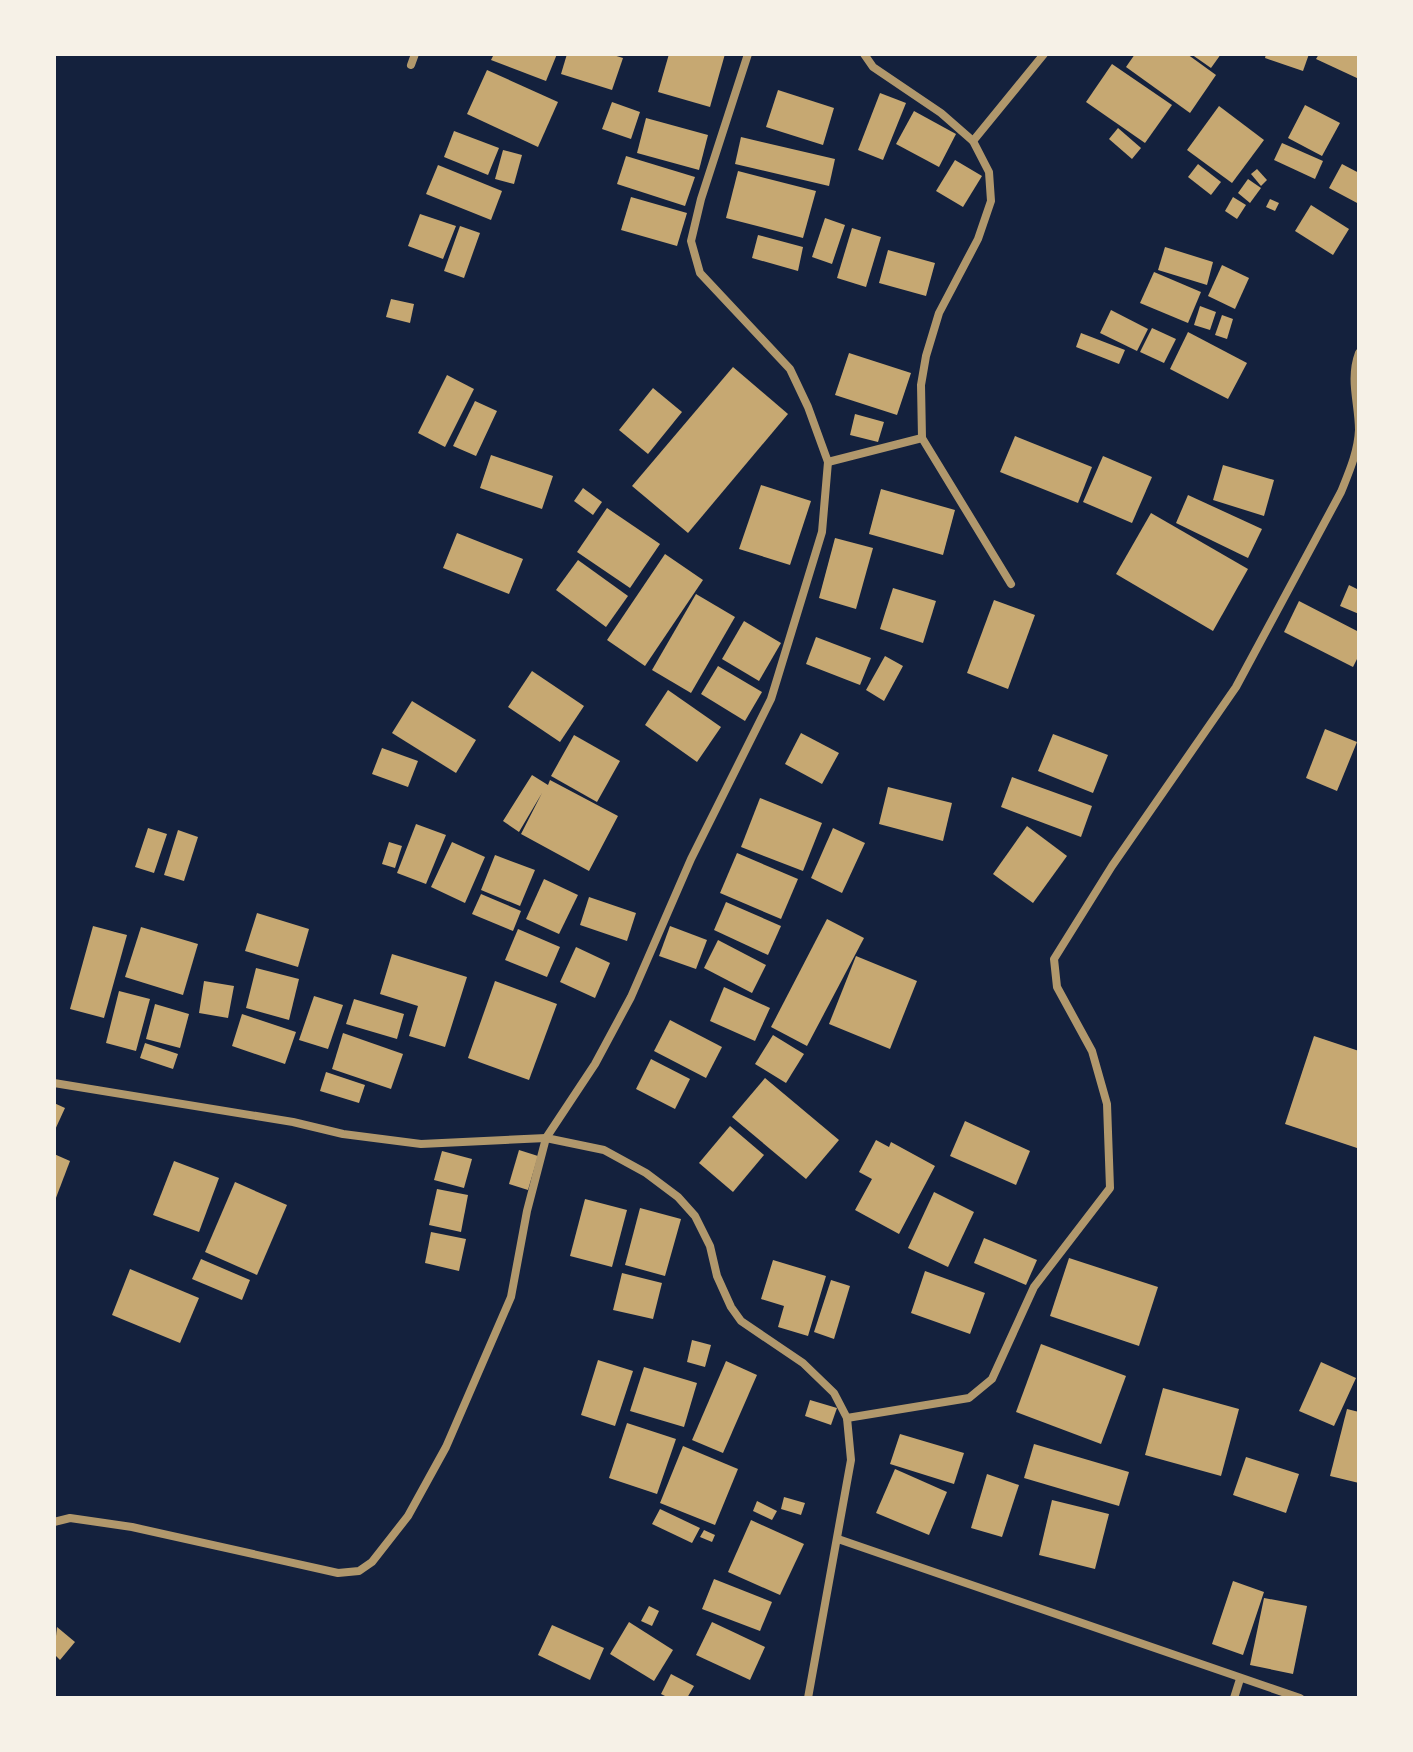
<svg xmlns="http://www.w3.org/2000/svg" width="1413" height="1752" viewBox="0 0 1413 1752" font-family="'IBM Plex Sans',sans-serif">
	<style>
		.building { fill: #c6a872 }
		.lines { fill: none; stroke-linecap: round; stroke-linejoin: round }
		.minor { stroke: #b1986c; stroke-width: 8 }
	</style>
	<rect width="100%" height="100%" fill="#14213d"/>
	<!-- building -->
	<g class="building">
		<polygon points="494,54 557,54 546,81 491,60"/>
		<polygon points="567,54 610,54 623,58 612,90 561,74"/>
		<polygon points="669,54 725,54 710,107 658,92"/>
		<polygon points="1135,54 1187,54 1216,75 1190,113 1126,67"/>
		<polygon points="1191,54 1221,54 1211,68"/>
		<polygon points="1266,54 1309,54 1303,71 1265,58"/>
		<polygon points="1319,54 1359,54 1359,79 1316,59"/>
		<polygon points="1112,64 1172,105 1145,143 1086,102"/>
		<polygon points="487,70 558,102 538,147 467,114"/>
		<polygon points="778,90 834,108 823,145 766,127"/>
		<polygon points="880,93 906,103 883,160 858,150"/>
		<polygon points="612,102 640,112 631,139 602,129"/>
		<polygon points="1305,105 1340,123 1322,156 1288,138"/>
		<polygon points="1219,106 1264,140 1232,183 1187,150"/>
		<polygon points="914,111 956,134 939,167 896,144"/>
		<polygon points="646,118 708,135 699,170 637,153"/>
		<polygon points="1118,128 1141,148 1132,159 1109,139"/>
		<polygon points="454,131 499,148 488,175 444,157"/>
		<polygon points="741,137 835,159 829,186 735,164"/>
		<polygon points="1282,143 1323,161 1315,179 1274,160"/>
		<polygon points="503,150 522,155 514,184 495,179"/>
		<polygon points="626,156 695,177 685,206 617,184"/>
		<polygon points="955,160 982,176 963,207 936,191"/>
		<polygon points="1198,164 1221,182 1211,195 1188,177"/>
		<polygon points="1342,164 1359,173 1359,204 1329,188"/>
		<polygon points="438,165 502,191 491,220 426,194"/>
		<polygon points="1257,169 1267,180 1261,186 1251,174"/>
		<polygon points="738,171 816,191 803,238 726,218"/>
		<polygon points="1248,179 1261,188 1250,203 1238,193"/>
		<polygon points="631,197 687,213 677,246 621,230"/>
		<polygon points="1233,197 1246,205 1237,219 1225,211"/>
		<polygon points="1270,199 1279,203 1275,211 1266,207"/>
		<polygon points="1311,205 1349,229 1333,255 1295,231"/>
		<polygon points="420,214 456,226 443,259 408,246"/>
		<polygon points="825,218 845,225 832,264 812,257"/>
		<polygon points="460,226 480,233 464,278 444,271"/>
		<polygon points="852,228 881,237 866,287 837,278"/>
		<polygon points="758,235 803,247 798,271 752,258"/>
		<polygon points="1165,247 1213,262 1207,285 1158,270"/>
		<polygon points="888,250 935,263 926,296 879,283"/>
		<polygon points="1222,265 1249,278 1235,309 1208,296"/>
		<polygon points="1154,272 1201,292 1188,323 1140,303"/>
		<polygon points="391,299 414,304 410,323 386,317"/>
		<polygon points="1200,306 1216,312 1210,330 1194,325"/>
		<polygon points="1111,310 1148,329 1137,351 1100,333"/>
		<polygon points="1222,315 1233,319 1227,339 1215,335"/>
		<polygon points="1152,328 1176,339 1164,363 1140,352"/>
		<polygon points="1188,332 1247,363 1228,399 1170,369"/>
		<polygon points="1081,333 1125,350 1119,364 1076,347"/>
		<polygon points="849,353 911,373 897,415 835,395"/>
		<polygon points="733,367 788,414 688,533 632,486"/>
		<polygon points="447,375 474,389 445,447 418,433"/>
		<polygon points="653,388 682,412 648,454 619,430"/>
		<polygon points="475,401 497,411 476,456 453,446"/>
		<polygon points="855,414 884,422 878,442 850,435"/>
		<polygon points="1015,436 1092,467 1078,503 1000,472"/>
		<polygon points="491,455 553,476 542,509 480,488"/>
		<polygon points="1103,456 1152,477 1132,523 1083,502"/>
		<polygon points="1223,465 1274,480 1264,516 1213,500"/>
		<polygon points="761,485 811,501 790,565 739,549"/>
		<polygon points="583,488 602,502 593,515 574,501"/>
		<polygon points="881,489 955,510 943,555 869,534"/>
		<polygon points="1188,495 1262,529 1248,558 1176,523"/>
		<polygon points="607,508 660,544 630,588 577,552"/>
		<polygon points="1151,513 1248,569 1213,631 1116,574"/>
		<polygon points="457,533 523,559 509,594 443,568"/>
		<polygon points="835,538 873,548 856,609 819,598"/>
		<polygon points="665,554 703,580 645,666 607,640"/>
		<polygon points="578,560 628,596 606,627 556,590"/>
		<polygon points="1349,585 1359,590 1359,614 1340,606"/>
		<polygon points="893,588 936,601 923,643 880,629"/>
		<polygon points="696,594 735,617 691,693 652,670"/>
		<polygon points="994,600 1035,615 1008,689 967,673"/>
		<polygon points="1299,601 1359,632 1359,655 1353,667 1284,632"/>
		<polygon points="744,621 781,643 759,681 722,659"/>
		<polygon points="816,637 871,658 860,685 806,664"/>
		<polygon points="885,656 903,666 884,701 866,690"/>
		<polygon points="718,666 762,692 745,721 701,694"/>
		<polygon points="532,671 584,706 560,742 508,707"/>
		<polygon points="668,690 721,727 697,762 645,725"/>
		<polygon points="412,701 476,740 456,773 392,733"/>
		<polygon points="1325,729 1357,742 1337,791 1306,778"/>
		<polygon points="801,733 839,753 822,784 785,764"/>
		<polygon points="1053,734 1108,755 1093,793 1038,771"/>
		<polygon points="574,735 620,761 597,802 551,776"/>
		<polygon points="382,748 418,761 408,787 372,774"/>
		<polygon points="532,775 548,785 550,780 618,816 589,871 521,834 542,793 519,832 503,821"/>
		<polygon points="1012,777 1092,806 1081,837 1001,807"/>
		<polygon points="888,787 952,803 943,841 879,824"/>
		<polygon points="760,798 822,823 803,871 741,847"/>
		<polygon points="416,824 446,835 426,884 397,873"/>
		<polygon points="1027,826 1067,856 1033,903 993,874"/>
		<polygon points="148,828 167,834 154,873 135,867"/>
		<polygon points="833,828 865,843 842,893 811,878"/>
		<polygon points="178,830 198,837 184,881 164,875"/>
		<polygon points="389,842 402,846 395,868 382,864"/>
		<polygon points="452,842 485,857 465,903 431,887"/>
		<polygon points="737,853 798,879 781,919 720,893"/>
		<polygon points="495,855 535,870 520,906 481,890"/>
		<polygon points="544,879 578,895 559,934 526,919"/>
		<polygon points="481,894 521,911 513,931 472,914"/>
		<polygon points="589,897 636,913 627,941 580,925"/>
		<polygon points="726,902 781,926 768,955 714,930"/>
		<polygon points="257,913 309,929 298,967 245,951"/>
		<polygon points="827,919 864,938 807,1046 771,1027"/>
		<polygon points="93,926 127,935 104,1018 70,1009"/>
		<polygon points="670,926 707,940 696,969 659,956"/>
		<polygon points="141,927 198,944 183,995 125,977"/>
		<polygon points="518,929 560,947 547,977 505,960"/>
		<polygon points="718,940 766,965 752,993 704,968"/>
		<polygon points="576,947 610,963 595,998 560,982"/>
		<polygon points="392,954 467,977 445,1047 409,1036 418,1006 380,994"/>
		<polygon points="856,956 917,981 890,1049 829,1024"/>
		<polygon points="256,968 299,979 289,1020 246,1008"/>
		<polygon points="204,981 234,986 228,1018 199,1013"/>
		<polygon points="495,981 557,1004 529,1080 468,1058"/>
		<polygon points="724,987 770,1008 755,1041 710,1021"/>
		<polygon points="119,991 150,999 136,1051 106,1043"/>
		<polygon points="314,996 343,1005 328,1049 299,1040"/>
		<polygon points="354,999 404,1014 397,1039 346,1024"/>
		<polygon points="155,1004 189,1014 180,1048 146,1039"/>
		<polygon points="242,1014 296,1032 285,1064 232,1046"/>
		<polygon points="670,1020 722,1047 706,1078 654,1051"/>
		<polygon points="343,1033 403,1054 391,1089 332,1069"/>
		<polygon points="773,1035 804,1054 786,1083 755,1064"/>
		<polygon points="1314,1036 1359,1051 1357,1148 1285,1124"/>
		<polygon points="145,1043 178,1054 173,1069 140,1058"/>
		<polygon points="651,1059 690,1079 675,1109 636,1089"/>
		<polygon points="326,1072 365,1085 359,1103 320,1091"/>
		<polygon points="765,1078 839,1140 806,1179 732,1117"/>
		<polygon points="54,1103 65,1108 54,1132"/>
		<polygon points="965,1121 1030,1151 1016,1185 950,1156"/>
		<polygon points="730,1126 764,1155 733,1192 699,1163"/>
		<polygon points="876,1140 889,1147 891,1142 935,1166 899,1234 855,1210 872,1179 859,1172"/>
		<polygon points="519,1150 538,1156 528,1190 509,1184"/>
		<polygon points="442,1151 472,1159 464,1188 434,1180"/>
		<polygon points="54,1154 70,1161 54,1203"/>
		<polygon points="174,1161 219,1178 199,1232 153,1215"/>
		<polygon points="235,1182 287,1205 257,1275 205,1252"/>
		<polygon points="437,1189 468,1195 461,1232 429,1225"/>
		<polygon points="934,1192 974,1212 948,1267 908,1248"/>
		<polygon points="585,1199 627,1210 612,1267 570,1256"/>
		<polygon points="640,1208 681,1219 665,1276 625,1265"/>
		<polygon points="431,1232 466,1239 459,1271 425,1263"/>
		<polygon points="984,1238 1037,1260 1026,1285 974,1263"/>
		<polygon points="1069,1258 1158,1287 1139,1346 1050,1316"/>
		<polygon points="201,1259 250,1280 242,1300 192,1279"/>
		<polygon points="773,1260 826,1276 808,1336 778,1327 784,1306 761,1299"/>
		<polygon points="130,1269 199,1298 180,1343 112,1315"/>
		<polygon points="925,1271 985,1293 970,1334 911,1313"/>
		<polygon points="622,1273 662,1283 653,1319 613,1310"/>
		<polygon points="831,1280 850,1286 834,1339 814,1332"/>
		<polygon points="692,1340 711,1345 705,1367 687,1362"/>
		<polygon points="1041,1344 1126,1376 1101,1444 1016,1412"/>
		<polygon points="598,1360 633,1371 615,1426 581,1415"/>
		<polygon points="726,1361 757,1375 723,1453 692,1440"/>
		<polygon points="1321,1362 1356,1378 1334,1426 1299,1411"/>
		<polygon points="644,1367 697,1383 684,1427 630,1411"/>
		<polygon points="1163,1388 1239,1409 1221,1476 1145,1455"/>
		<polygon points="810,1400 837,1408 831,1425 805,1416"/>
		<polygon points="1347,1409 1359,1412 1359,1483 1330,1476"/>
		<polygon points="627,1423 676,1439 657,1494 609,1478"/>
		<polygon points="900,1434 964,1453 954,1484 890,1464"/>
		<polygon points="1034,1444 1129,1472 1119,1506 1024,1478"/>
		<polygon points="683,1446 738,1469 715,1525 660,1503"/>
		<polygon points="1246,1457 1299,1474 1286,1513 1233,1495"/>
		<polygon points="895,1469 947,1492 929,1535 876,1513"/>
		<polygon points="987,1474 1019,1485 1002,1537 971,1528"/>
		<polygon points="784,1497 805,1503 801,1515 781,1509"/>
		<polygon points="1052,1500 1109,1514 1095,1569 1039,1555"/>
		<polygon points="757,1501 777,1511 772,1520 753,1511"/>
		<polygon points="660,1509 700,1528 692,1543 652,1524"/>
		<polygon points="751,1520 804,1544 780,1595 728,1572"/>
		<polygon points="704,1530 715,1535 712,1542 700,1537"/>
		<polygon points="714,1579 772,1602 760,1631 702,1609"/>
		<polygon points="1233,1581 1264,1592 1243,1655 1212,1644"/>
		<polygon points="1264,1598 1307,1606 1293,1674 1250,1665"/>
		<polygon points="649,1606 659,1611 652,1626 641,1621"/>
		<polygon points="629,1622 673,1650 654,1681 610,1654"/>
		<polygon points="712,1622 765,1647 750,1680 696,1655"/>
		<polygon points="552,1625 604,1648 590,1680 538,1655"/>
		<polygon points="57,1627 75,1642 60,1660 54,1654"/>
		<polygon points="671,1674 694,1686 687,1698 669,1698 661,1694"/>
	</g>
	<g class="lines">
		<!-- minor -->
		<g class="minor">
			<polyline points="864,54 873,67 941,113 973,141 989,172 991,201 978,239 939,313 926,356 921,385 922,438 1011,584"/>
			<polyline points="411,65 415,54"/>
			<polyline points="973,141 1044,54"/>
			<polyline points="828,462 922,438"/>
			<polyline points="54,1083 293,1122 343,1134 421,1144 546,1138 604,1150 646,1173 678,1197 695,1216 710,1246 717,1276 731,1307 741,1321 803,1363 834,1393 847,1418 851,1460 808,1698"/>
			<path d="M847 1418 969 1398 992 1379 1034 1287 1110 1188 1107 1104 1092 1051 1057 987 1054 959 1112 866 1236 687 1341 492C1349 472 1358 452 1359 430 1359 403 1349 380 1359 353"/>
			<polyline points="54,1522 70,1518 132,1527 338,1573 359,1571 372,1562 408,1516 446,1447 511,1297 527,1211 546,1138 595,1064 631,997 691,859 771,699 822,532 828,462 808,407 790,369 700,273 691,241 701,199 748,54"/>
			<polyline points="838,1539 1300,1698"/>
			<polyline points="1234,1698 1240,1679"/>
		</g>
	</g>
	<!-- border -->
	<rect width="1413" height="1752" fill="none" stroke="#f6f1e7" stroke-width="112"/>
</svg>
